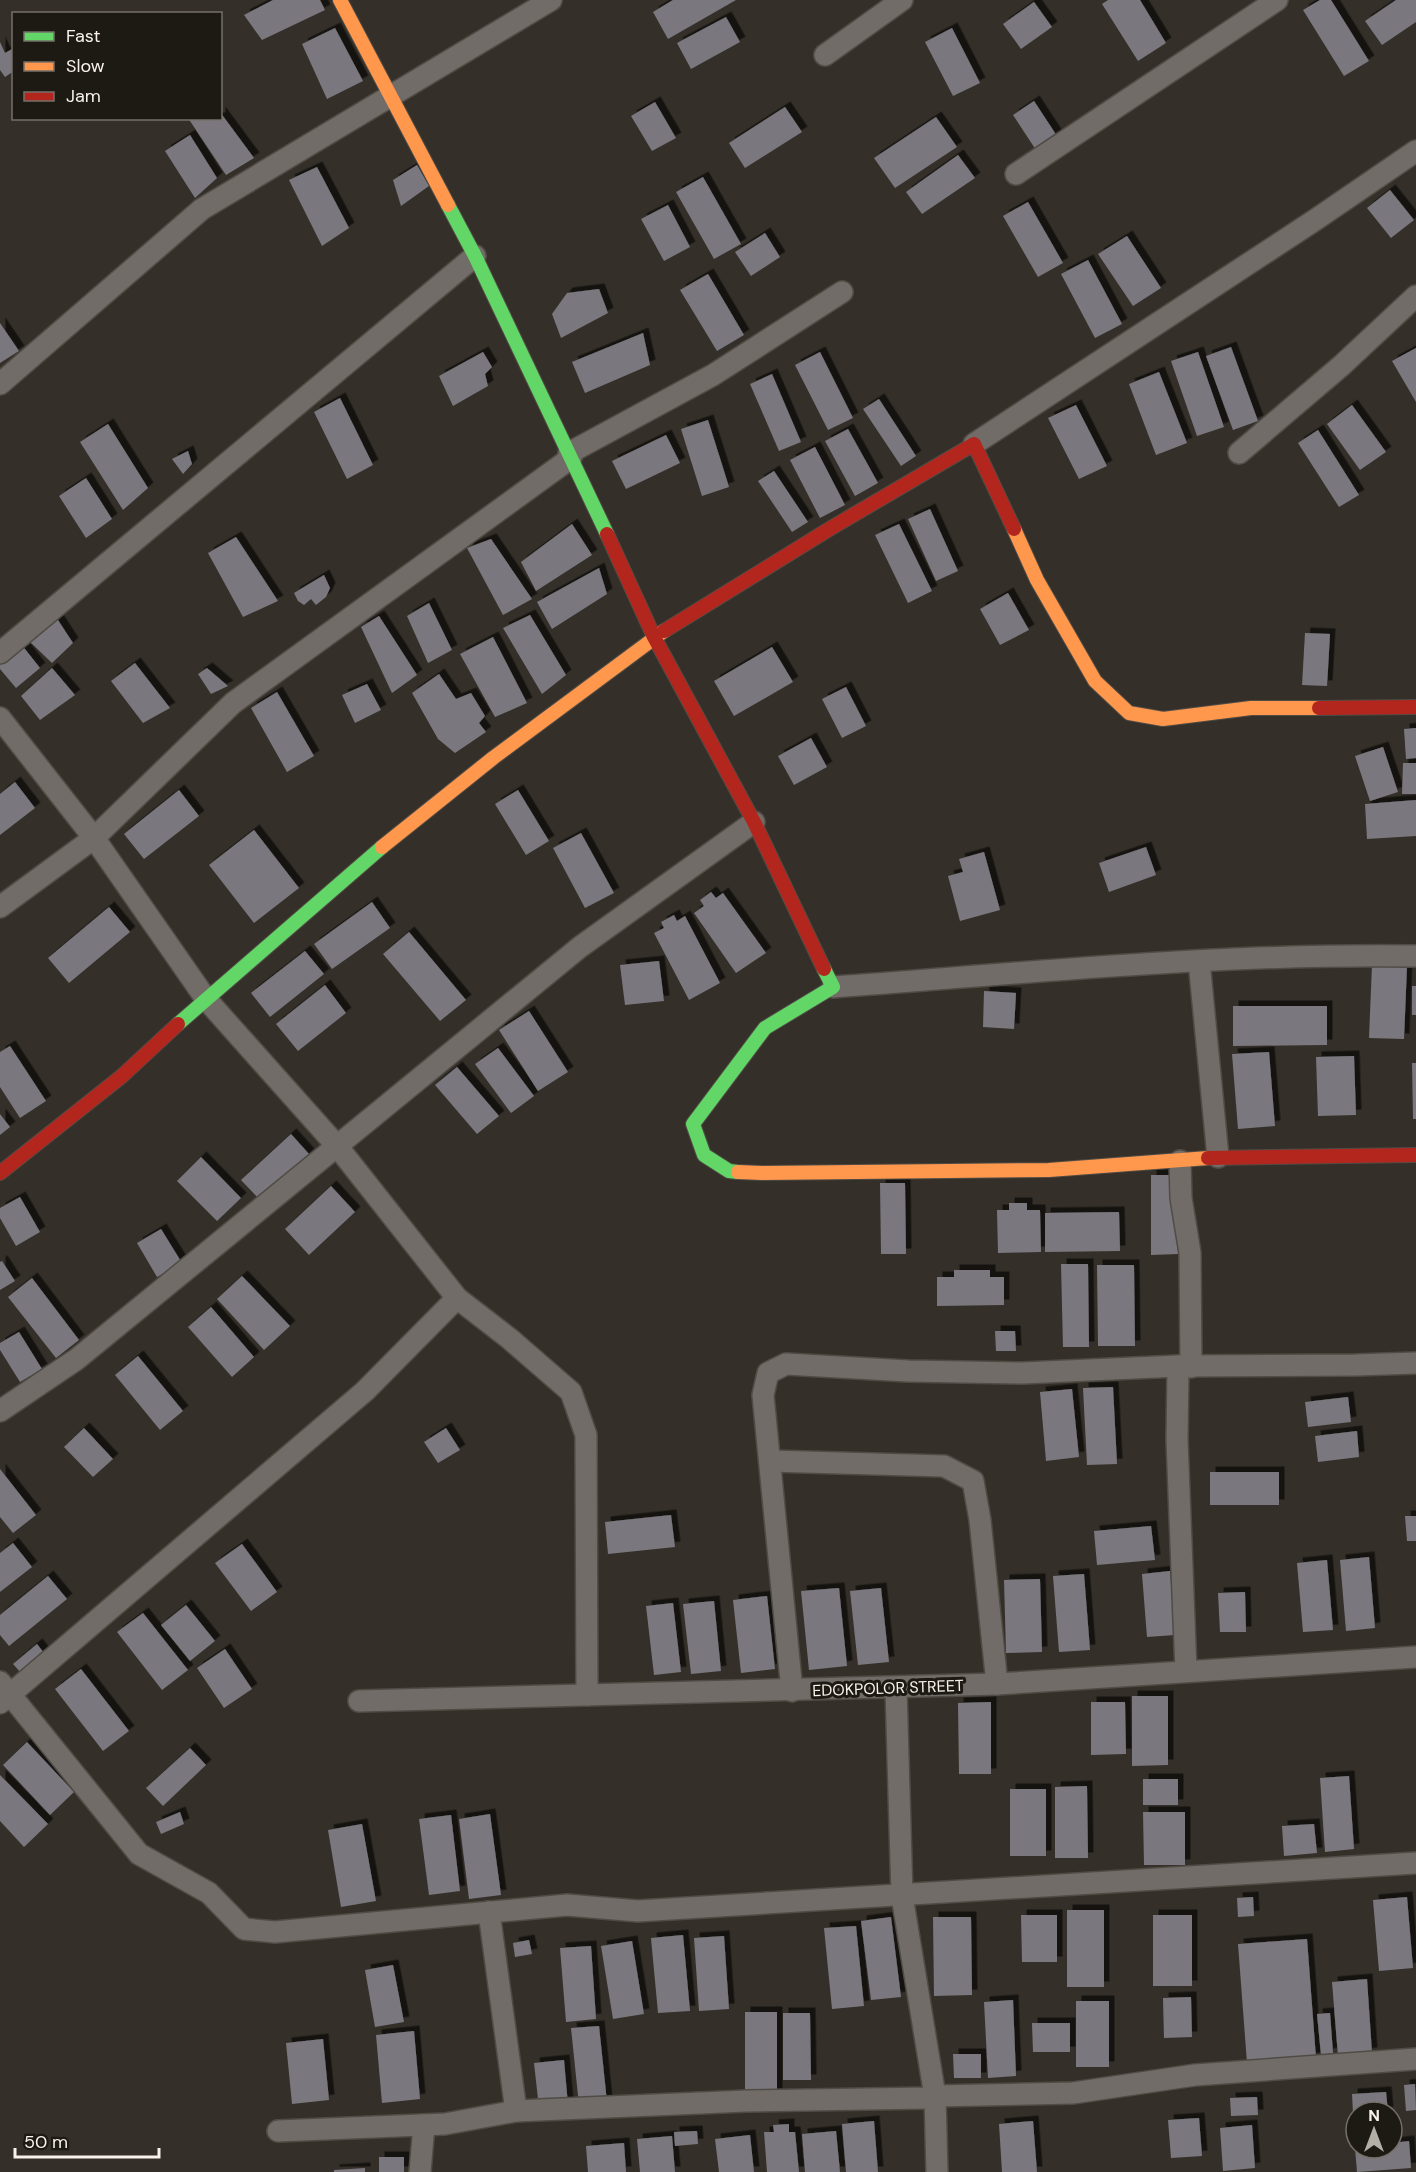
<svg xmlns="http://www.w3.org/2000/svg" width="1416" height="2172" viewBox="0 0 1416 2172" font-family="'DM Sans',sans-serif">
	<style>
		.building { fill: #7a787e; filter: url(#shadow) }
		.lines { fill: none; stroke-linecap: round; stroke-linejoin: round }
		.street-casing { stroke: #504c45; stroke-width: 24 }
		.fast-casing { stroke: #504c45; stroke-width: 16 }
		.slow-casing { stroke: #504c45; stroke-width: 16 }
		.jam-casing { stroke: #504c45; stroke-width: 16 }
		.street { stroke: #716c67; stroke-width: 21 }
		.fast { stroke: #63d668; stroke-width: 14 }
		.slow { stroke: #ff974d; stroke-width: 14 }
		.jam { stroke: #b3261e; stroke-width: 14 }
		.labels { text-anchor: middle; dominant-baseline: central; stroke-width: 6; stroke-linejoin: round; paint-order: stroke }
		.street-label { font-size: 16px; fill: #f8f2ea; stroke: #1d1913 }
	</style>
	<defs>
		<filter id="shadow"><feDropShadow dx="5.5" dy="-5.5" stdDeviation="0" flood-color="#0009"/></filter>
	</defs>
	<rect width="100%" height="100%" fill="#342f28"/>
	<!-- building -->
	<g class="building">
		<polygon points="273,0 320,0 325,10 262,40 244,15"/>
		<polygon points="673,0 736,0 668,39 653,12"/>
		<polygon points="1108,0 1140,0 1166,43 1138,61 1102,4"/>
		<polygon points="1320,0 1331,0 1369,61 1344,76 1303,10"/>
		<polygon points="1396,0 1416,0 1416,22 1382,45 1365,21"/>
		<polygon points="1034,2 1052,27 1021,49 1003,24"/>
		<polygon points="726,17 740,42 691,69 677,43"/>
		<polygon points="335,28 363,81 327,99 302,44"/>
		<polygon points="952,28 980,83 953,96 925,42"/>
		<polygon points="0,42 5,53 14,48 14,71 5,77 0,70"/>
		<polygon points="1034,101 1057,136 1036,150 1013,115"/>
		<polygon points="655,102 676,138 652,151 631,116"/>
		<polygon points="785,107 802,132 745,168 729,143"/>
		<polygon points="220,112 254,158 226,175 188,118 220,118"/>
		<polygon points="936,117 957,147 895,188 874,158"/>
		<polygon points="190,135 217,178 195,198 165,151"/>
		<polygon points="958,155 975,178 922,214 906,192"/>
		<polygon points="417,165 429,186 401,206 393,180"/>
		<polygon points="317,167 349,228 322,246 289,180"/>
		<polygon points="703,177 741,244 714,259 676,192"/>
		<polygon points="1390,190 1414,220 1391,238 1367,208"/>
		<polygon points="1028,202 1063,263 1038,277 1003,216"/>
		<polygon points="668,205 690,247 664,261 641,219"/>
		<polygon points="765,233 780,257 751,276 735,252"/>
		<polygon points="1127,236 1161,288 1133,306 1098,254"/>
		<polygon points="1088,260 1122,324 1095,338 1061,274"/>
		<polygon points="708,274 744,335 717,351 680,290"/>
		<polygon points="599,289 608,313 561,338 552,314 567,293"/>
		<polygon points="0,323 19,351 0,363"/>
		<polygon points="643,333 650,365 585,393 572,362"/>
		<polygon points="1231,347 1258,421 1233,430 1206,356"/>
		<polygon points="1416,348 1416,402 1392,361"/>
		<polygon points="483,352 492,367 485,374 488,386 453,406 439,376"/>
		<polygon points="820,352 853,418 828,430 795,365"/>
		<polygon points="1198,352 1224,427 1197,436 1171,361"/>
		<polygon points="1159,372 1187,443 1156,455 1129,384"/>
		<polygon points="772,374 801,442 779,451 750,384"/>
		<polygon points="340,398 373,465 347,479 314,412"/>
		<polygon points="879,399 916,456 901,466 863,409"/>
		<polygon points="1076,405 1107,466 1079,479 1048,418"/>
		<polygon points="1352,405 1386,452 1360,470 1327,424"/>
		<polygon points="708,420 729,487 702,496 681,429"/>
		<polygon points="108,424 148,488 123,510 80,442"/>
		<polygon points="848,429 878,483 855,496 825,441"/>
		<polygon points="1318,430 1359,495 1339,507 1298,443"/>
		<polygon points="666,435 680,463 626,489 612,461"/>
		<polygon points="815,447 845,505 820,518 790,460"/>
		<polygon points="188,451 192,464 183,474 172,459"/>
		<polygon points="774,471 808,522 792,532 758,481"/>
		<polygon points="86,478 112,519 86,538 59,496"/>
		<polygon points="930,509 958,571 936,581 908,519"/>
		<polygon points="572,524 592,555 536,591 521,562"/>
		<polygon points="899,524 932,591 908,603 875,535"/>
		<polygon points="236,537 278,601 243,617 208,553"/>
		<polygon points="491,539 532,599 503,615 467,548"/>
		<polygon points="599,568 607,594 552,629 537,602"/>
		<polygon points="324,575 330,588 326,597 316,605 311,599 304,605 298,601 294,593"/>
		<polygon points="1008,593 1029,630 1000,645 980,609"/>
		<polygon points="429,603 452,650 428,663 407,616"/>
		<polygon points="530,615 566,675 542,694 503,628"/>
		<polygon points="379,616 417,675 392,693 361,627"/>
		<polygon points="56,617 73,643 52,663 29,641"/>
		<polygon points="1305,633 1330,634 1327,686 1302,685"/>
		<polygon points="493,637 527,703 495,717 460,654"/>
		<polygon points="21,644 40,668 16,688 0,669 0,661"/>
		<polygon points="772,647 793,682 734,716 714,681"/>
		<polygon points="135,663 170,708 143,723 111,681"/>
		<polygon points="52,668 75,695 40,720 21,696"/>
		<polygon points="207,668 228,686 211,694 198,674"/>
		<polygon points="439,674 456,699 471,693 485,716 479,723 486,732 455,753 438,739 412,693"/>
		<polygon points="367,684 381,710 355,723 342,695"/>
		<polygon points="846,687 866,726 842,738 822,699"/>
		<polygon points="277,692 314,756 287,772 251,708"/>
		<polygon points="1416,728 1416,758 1406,759 1404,729"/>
		<polygon points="811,738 827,767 794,785 778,756"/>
		<polygon points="1383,747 1398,792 1370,801 1355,756"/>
		<polygon points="1403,763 1416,763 1416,794 1402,794"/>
		<polygon points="15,782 35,808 0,835 0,794"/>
		<polygon points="179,790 199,816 144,859 124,834"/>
		<polygon points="518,790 549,841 526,855 495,804"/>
		<polygon points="1416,800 1416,836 1367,839 1365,804"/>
		<polygon points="254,830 299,888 254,923 209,865"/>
		<polygon points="581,833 614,893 585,908 553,848"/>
		<polygon points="1146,847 1156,875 1109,892 1099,863"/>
		<polygon points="984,852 1000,910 960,921 948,876 963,872 959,859"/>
		<polygon points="711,892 716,898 723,893 766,953 736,973 694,913 704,906 700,900"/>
		<polygon points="372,902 390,928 332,969 314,944"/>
		<polygon points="109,907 130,932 69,983 48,958"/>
		<polygon points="674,915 677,921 685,916 720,983 689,1000 654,933 664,928 661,922"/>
		<polygon points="409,932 466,1000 440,1021 383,954"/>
		<polygon points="305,951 324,974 270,1017 251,993"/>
		<polygon points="659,961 664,1001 625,1005 620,965"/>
		<polygon points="1372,965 1407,966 1404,1039 1369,1038"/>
		<polygon points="325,985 346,1013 298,1051 276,1024"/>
		<rect x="1412" y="986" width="4" height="29"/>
		<polygon points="984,991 1016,993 1014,1029 983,1027"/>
		<polygon points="1233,1006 1327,1006 1327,1045 1233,1046"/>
		<polygon points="529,1011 568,1072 538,1091 499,1030"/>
		<polygon points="10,1046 46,1101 20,1118 0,1087 0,1052"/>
		<polygon points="498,1048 534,1096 511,1113 475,1064"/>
		<polygon points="1269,1052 1275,1126 1238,1129 1232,1054"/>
		<polygon points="1354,1056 1356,1115 1318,1116 1316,1057"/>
		<polygon points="1412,1063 1416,1063 1416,1119 1413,1119"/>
		<polygon points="457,1067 499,1116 477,1134 435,1085"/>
		<polygon points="0,1114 10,1127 0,1135"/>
		<polygon points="291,1134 309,1154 259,1199 241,1180"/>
		<polygon points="201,1157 241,1198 217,1221 177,1181"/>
		<polygon points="1151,1175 1177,1175 1178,1254 1151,1255"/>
		<polygon points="880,1183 905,1183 906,1254 881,1254"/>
		<polygon points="331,1186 355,1212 309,1255 285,1229"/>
		<polygon points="20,1197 40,1232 16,1246 0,1218 0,1208"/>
		<polygon points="1009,1203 1027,1203 1027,1210 1040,1210 1041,1252 998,1253 997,1210 1009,1210"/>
		<polygon points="1119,1212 1120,1251 1045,1252 1045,1213"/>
		<polygon points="161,1229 182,1263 157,1277 137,1243"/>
		<polygon points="2,1261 15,1281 0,1290 0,1262"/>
		<polygon points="1061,1264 1088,1264 1089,1347 1063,1347"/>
		<polygon points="1097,1265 1134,1265 1135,1346 1098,1346"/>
		<polygon points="954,1270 990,1270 990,1277 1004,1277 1004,1305 937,1306 937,1277 954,1277"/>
		<polygon points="242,1276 290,1326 264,1350 217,1299"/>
		<polygon points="32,1278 79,1340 56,1358 8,1297"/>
		<polygon points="211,1307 254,1357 232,1377 188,1327"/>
		<polygon points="995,1331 1015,1331 1016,1351 996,1351"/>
		<polygon points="19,1332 42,1369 20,1382 0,1350 0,1343"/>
		<polygon points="138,1356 183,1411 160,1430 115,1375"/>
		<polygon points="1113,1387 1117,1464 1087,1465 1083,1388"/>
		<polygon points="1072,1389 1079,1457 1046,1461 1040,1392"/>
		<polygon points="1348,1397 1351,1422 1308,1427 1305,1402"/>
		<polygon points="84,1428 113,1459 93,1477 64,1447"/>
		<polygon points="446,1428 460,1450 438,1463 424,1442"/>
		<polygon points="1357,1431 1359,1457 1318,1462 1315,1436"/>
		<polygon points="0,1469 36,1515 13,1533 0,1517"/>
		<rect x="1210" y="1472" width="69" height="33"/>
		<polygon points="671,1515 675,1547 608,1554 605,1522"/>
		<polygon points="1405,1516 1416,1516 1416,1541 1407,1541"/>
		<polygon points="1151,1526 1155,1560 1097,1565 1094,1531"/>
		<polygon points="13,1543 32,1567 0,1592 0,1553"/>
		<polygon points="242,1544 277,1592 251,1611 215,1563"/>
		<polygon points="1369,1557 1375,1628 1346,1631 1340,1560"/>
		<polygon points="1327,1560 1333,1630 1303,1632 1297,1563"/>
		<polygon points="1170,1571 1175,1635 1147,1637 1142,1574"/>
		<polygon points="1084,1574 1090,1650 1059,1652 1053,1576"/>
		<polygon points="48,1576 67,1599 9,1646 0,1635 0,1615"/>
		<polygon points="1040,1579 1042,1652 1006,1653 1004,1580"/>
		<polygon points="839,1588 847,1666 809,1670 801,1591"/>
		<polygon points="881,1588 889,1662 858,1665 850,1591"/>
		<polygon points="1245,1592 1246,1632 1220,1632 1218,1593"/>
		<polygon points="767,1596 775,1669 741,1673 733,1600"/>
		<polygon points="714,1601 721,1671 691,1674 683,1604"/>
		<polygon points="673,1603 681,1672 654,1675 646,1606"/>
		<polygon points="186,1605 215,1641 190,1661 161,1625"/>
		<polygon points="143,1613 188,1670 162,1690 117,1632"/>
		<polygon points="37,1644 44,1653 21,1673 13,1664"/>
		<polygon points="225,1649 252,1689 224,1708 197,1668"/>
		<polygon points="81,1669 129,1731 103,1751 55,1689"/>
		<polygon points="1132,1696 1168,1696 1168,1765 1132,1766"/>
		<polygon points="991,1702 991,1774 959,1774 958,1703"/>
		<polygon points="1091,1702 1125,1702 1126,1754 1091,1755"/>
		<polygon points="27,1742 74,1792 50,1815 3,1765"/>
		<polygon points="190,1748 206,1765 163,1806 146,1788"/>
		<polygon points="0,1775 48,1824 24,1847 0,1821"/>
		<polygon points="1349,1776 1354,1849 1325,1852 1320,1778"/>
		<rect x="1143" y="1779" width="35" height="26"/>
		<polygon points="1087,1786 1088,1858 1055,1858 1055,1787"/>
		<rect x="1010" y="1789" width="36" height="67"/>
		<polygon points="180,1812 184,1824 161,1834 156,1822"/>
		<polygon points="1143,1812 1185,1812 1185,1865 1144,1865"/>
		<polygon points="490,1814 501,1895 469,1899 459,1819"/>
		<polygon points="451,1815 460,1891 429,1895 419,1819"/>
		<polygon points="362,1824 376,1901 341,1907 328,1830"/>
		<polygon points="1314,1824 1317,1853 1284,1856 1282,1826"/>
		<polygon points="1253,1897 1254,1916 1238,1917 1237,1898"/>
		<polygon points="1407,1897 1413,1968 1379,1971 1373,1900"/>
		<rect x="1067" y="1910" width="37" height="77"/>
		<polygon points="1021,1915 1057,1915 1057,1962 1022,1962"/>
		<rect x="1153" y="1915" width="39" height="71"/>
		<polygon points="891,1917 901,1997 871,2000 861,1921"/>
		<polygon points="933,1917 971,1917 972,1995 934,1996"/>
		<polygon points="856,1926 864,2006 832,2009 824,1928"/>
		<polygon points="683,1935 690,2011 658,2013 651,1938"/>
		<polygon points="724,1936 729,2009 699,2011 694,1938"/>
		<polygon points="1307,1939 1316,2058 1247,2063 1238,1944"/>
		<polygon points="529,1940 532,1954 515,1957 513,1943"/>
		<polygon points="632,1941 644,2014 613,2019 601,1946"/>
		<polygon points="591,1946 596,2019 566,2022 560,1948"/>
		<polygon points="393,1965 404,2022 375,2027 365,1970"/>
		<polygon points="1367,1979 1372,2053 1338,2056 1332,1982"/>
		<polygon points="1191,1997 1192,2037 1164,2038 1163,1998"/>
		<polygon points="1013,2000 1016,2076 988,2078 984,2002"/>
		<rect x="1076" y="2001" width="33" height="66"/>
		<polygon points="745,2012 777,2012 777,2094 745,2095"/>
		<polygon points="783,2013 810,2013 811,2080 783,2080"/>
		<polygon points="1330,2013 1333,2053 1321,2055 1317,2014"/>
		<polygon points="1032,2023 1070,2023 1070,2052 1033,2052"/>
		<polygon points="599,2026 607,2102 579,2105 571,2028"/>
		<polygon points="414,2031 420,2099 382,2103 376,2035"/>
		<polygon points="323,2039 329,2100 292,2104 286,2043"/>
		<polygon points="953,2054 981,2054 981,2078 954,2078"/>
		<polygon points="564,2060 568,2105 539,2108 534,2063"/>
		<polygon points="1415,2084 1416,2110 1406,2111 1404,2085"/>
		<polygon points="1386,2092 1388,2112 1356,2112 1356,2132 1354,2132 1352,2094"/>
		<polygon points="1257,2097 1258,2115 1231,2116 1230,2098"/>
		<polygon points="1199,2118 1202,2156 1171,2158 1168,2120"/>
		<polygon points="874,2121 878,2172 846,2172 842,2124"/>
		<polygon points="1033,2121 1037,2172 1002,2172 999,2124"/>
		<polygon points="789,2124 789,2132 795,2132 799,2172 767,2172 764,2132 774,2132 773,2125"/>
		<polygon points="1252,2125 1255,2168 1223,2171 1220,2128"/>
		<polygon points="697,2131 698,2144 675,2146 674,2132"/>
		<polygon points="836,2131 840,2172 805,2172 802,2134"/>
		<polygon points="750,2135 754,2172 719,2172 715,2139"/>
		<polygon points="672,2136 675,2172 640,2172 637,2139"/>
		<polygon points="1409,2141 1411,2168 1357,2172 1355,2148 1392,2148 1392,2143"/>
		<polygon points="624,2143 626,2172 588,2172 586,2146"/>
		<rect x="379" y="2157" width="25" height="15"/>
		<polygon points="365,2168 365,2172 334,2172 334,2170"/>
	</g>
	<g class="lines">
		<defs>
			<g id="street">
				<polyline points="825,55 902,0"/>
				<polyline points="1016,174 1277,0"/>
				<polyline points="0,384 202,209 551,0"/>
				<polyline points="974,444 1315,220 1416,151"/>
				<polyline points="569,453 713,375 842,292"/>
				<polyline points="1239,453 1341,366 1416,296"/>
				<polyline points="0,653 475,256"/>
				<polyline points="0,718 94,838 206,999 337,1146 457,1298 510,1339 571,1392 586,1435 587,1695"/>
				<polyline points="0,907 94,838 233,703 571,458"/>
				<polyline points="1199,961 1218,1157"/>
				<path d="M833 987C1027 973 1222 953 1416 956"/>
				<polyline points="1180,1161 1181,1198 1190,1253 1191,1367"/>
				<polyline points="1178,1366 1177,1440 1186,1671"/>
				<polyline points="0,1411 77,1359 580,947 754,822"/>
				<polyline points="770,1461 944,1466 973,1481 980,1520 997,1684"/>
				<polyline points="0,1682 139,1854 209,1893 244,1929 275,1932 567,1905 638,1911 1416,1863"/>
				<polyline points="896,1688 902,1896 935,2096 937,2172"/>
				<polyline points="792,1691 763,1395 768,1373 786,1364 908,1371 1023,1373 1178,1366 1355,1365 1416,1363"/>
				<polyline points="359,1701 997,1684 1416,1657"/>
				<polyline points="0,1703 365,1391 457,1298"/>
				<polyline points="489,1912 516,2111"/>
				<polyline points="278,2131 445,2124 516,2111 746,2101 927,2098 935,2096 1073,2093 1195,2075 1416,2059"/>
				<polyline points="420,2172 424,2125"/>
			</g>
			<g id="fast">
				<polyline points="448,205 475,256 607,534"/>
				<polyline points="178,1024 382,847"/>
				<polyline points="738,1172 729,1171 704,1155 693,1124 765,1028 833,987 824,969"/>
			</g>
			<g id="slow">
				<polyline points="340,0 448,205"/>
				<polyline points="1014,529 1037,580 1095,681 1129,713 1163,719 1251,708 1319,708"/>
				<polyline points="382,847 493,758 664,631"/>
				<polyline points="738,1172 762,1173 1049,1170 1208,1158"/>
			</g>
			<g id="jam">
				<polyline points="607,534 654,637 754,822 824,969"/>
				<polyline points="664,631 831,528 974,444 1014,529"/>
				<polyline points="1319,708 1416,707"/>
				<polyline points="1208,1158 1416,1155"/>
				<polyline points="0,1173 122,1076 178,1024"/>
			</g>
		</defs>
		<!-- street casing -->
		<use href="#street" class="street-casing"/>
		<!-- fast casing -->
		<use href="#fast" class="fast-casing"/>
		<!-- slow casing -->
		<use href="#slow" class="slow-casing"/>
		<!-- jam casing -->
		<use href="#jam" class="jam-casing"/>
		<!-- street -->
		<use href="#street" class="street"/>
		<!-- fast -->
		<use href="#fast" class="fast"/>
		<!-- slow -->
		<use href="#slow" class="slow"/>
		<!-- jam -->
		<use href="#jam" class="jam"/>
	</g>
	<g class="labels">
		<!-- street labels -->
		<g class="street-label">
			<text transform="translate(888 1688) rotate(-2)">EDOKPOLOR STREET</text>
		</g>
	</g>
	<!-- legend -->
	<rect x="12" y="12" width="210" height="108" fill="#1d1913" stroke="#757069" stroke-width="1.5"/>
	<rect x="24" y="32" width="30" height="9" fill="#63d668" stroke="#757069" stroke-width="1.5"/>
	<text x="66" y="42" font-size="18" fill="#f8f2ea">Fast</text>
	<rect x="24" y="62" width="30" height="9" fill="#ff974d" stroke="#757069" stroke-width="1.5"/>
	<text x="66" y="72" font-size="18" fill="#f8f2ea">Slow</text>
	<rect x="24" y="92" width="30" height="9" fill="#b3261e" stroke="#757069" stroke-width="1.5"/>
	<text x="66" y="102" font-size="18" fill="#f8f2ea">Jam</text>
	<!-- north arrow -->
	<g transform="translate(1374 2130)"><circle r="28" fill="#1d1913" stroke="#757069" stroke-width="1.5"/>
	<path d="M0-4.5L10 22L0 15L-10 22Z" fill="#b3aea6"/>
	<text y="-9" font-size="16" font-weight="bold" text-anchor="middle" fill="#f8f2ea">N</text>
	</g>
	<!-- scale -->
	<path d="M15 2148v9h144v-9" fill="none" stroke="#f8f2ea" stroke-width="3"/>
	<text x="24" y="2148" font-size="18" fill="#f8f2ea" stroke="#1d1913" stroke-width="4.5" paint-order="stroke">50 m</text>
</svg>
